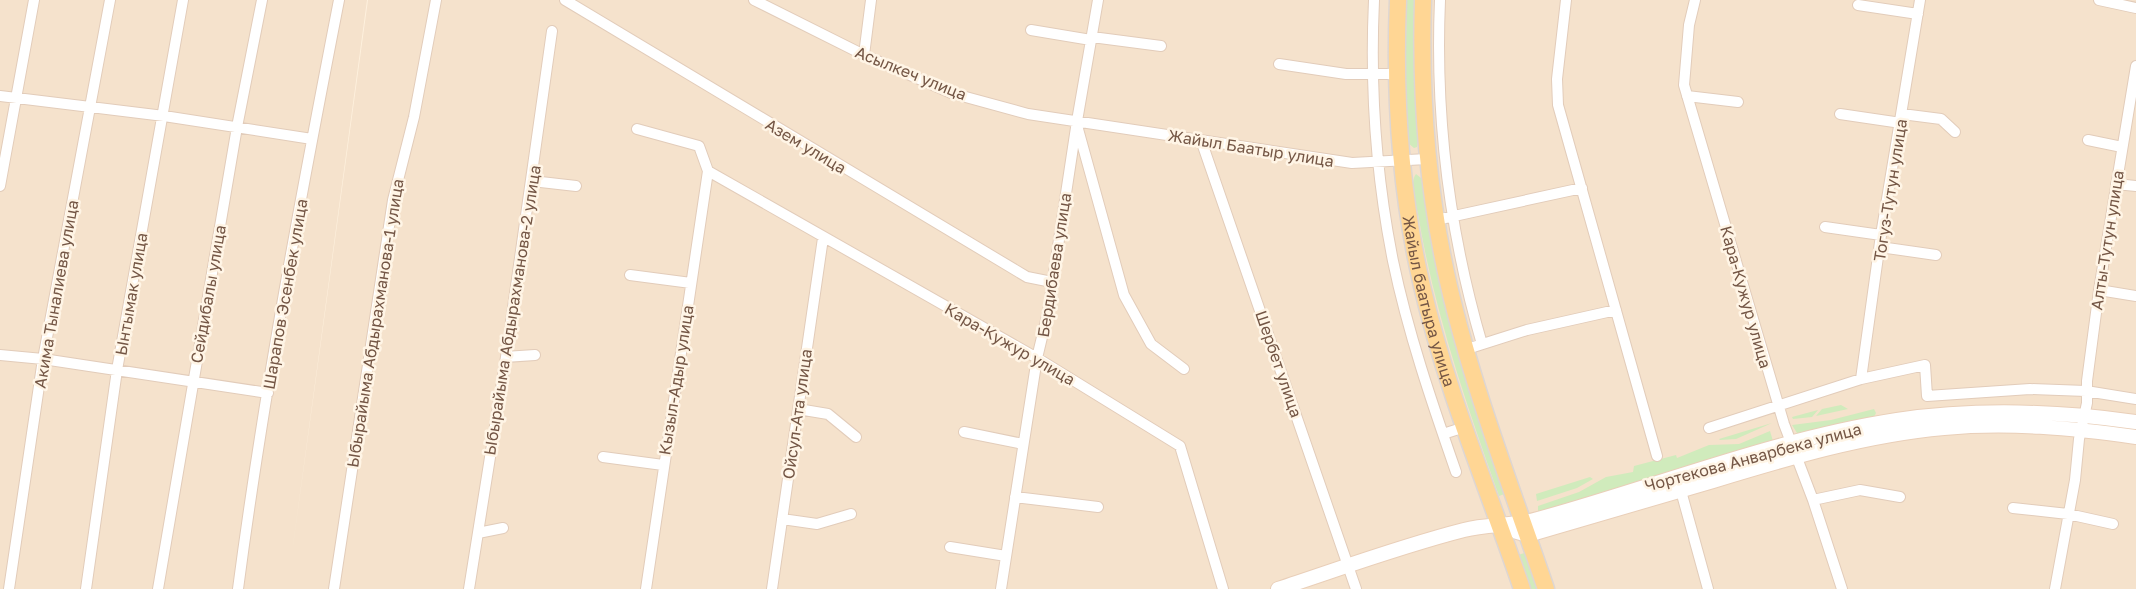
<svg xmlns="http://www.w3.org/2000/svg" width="2136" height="589" viewBox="0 0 2136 589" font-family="'Golos Text',sans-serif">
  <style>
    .residential { fill: #f5e2cc }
    .green { fill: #d0ebbc }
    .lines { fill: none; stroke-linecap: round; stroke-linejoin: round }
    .street-casing { stroke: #e2ccba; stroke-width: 12 }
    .secondary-casing { stroke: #e9cfb9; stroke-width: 16 }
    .primary-casing { stroke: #ded6d2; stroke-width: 19 }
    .street { stroke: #fff; stroke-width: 10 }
    .secondary { stroke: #fff; stroke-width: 14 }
    .primary { stroke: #ffd694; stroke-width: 16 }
    .labels { text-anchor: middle; stroke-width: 5; stroke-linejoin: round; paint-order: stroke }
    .street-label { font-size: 16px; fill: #745645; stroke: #fff5e6 }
  </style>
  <rect width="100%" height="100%" fill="#fef1de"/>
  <path class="residential" d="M0 0H367L291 560 368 0H2136V589H0Z"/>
  <path class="green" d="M1407 0H1416L1414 78 1418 141 1417 147 1414 148 1408 143 1405 79Z
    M1416 174 1421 178 1438 272 1451 325 1507 493 1499 496C1466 403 1434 311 1418 214 1416 204 1409 183 1416 174Z
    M1841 405 1848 409 1816 416 1822 409Z
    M1874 409 1876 413 1874 417 1805 433H1797L1792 425 1831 420Z
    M1818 410 1812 417 1793 419 1792 417Z
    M1772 423 1736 439 1720 440 1719 439Z
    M1770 431 1773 441 1538 513V506L1579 492 1606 477 1633 472 1634 466 1676 455 1677 458 1709 445 1739 444Z
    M1590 477 1593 479 1577 488 1537 501 1536 494Z
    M1528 552 1541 589H1529L1518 555Z"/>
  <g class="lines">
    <defs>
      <path id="street" d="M565 0 1027 277 1052 282
        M754 0 864 55 951 93 1028 114 1352 163 1427 159
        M1374 0C1370 87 1376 176 1393 261 1408 333 1432 403 1456 472
        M1440 0C1435 117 1449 231 1482 344
        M1566 0 1557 79 1558 105 1657 456
        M1695 0 1689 25 1684 85 1784 424 1813 500 1842 589
        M2099 0 2136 8
        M1858 5 1918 14
        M1031 30 1091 40
        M1092 37 1161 46
        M864 55 871 0
        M1279 64 1346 74H1396
        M0 96 164 116 312 139
        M1687 96 1738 102
        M1840 114 1901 123
        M1902 114 1941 119 1955 132
        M637 129 699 146 708 171
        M1078 129 1124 295 1151 344 1184 369
        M1201 140 1356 589
        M2088 140 2122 147
        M708 171 1037 358 1180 446 1223 589
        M532 181 576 186
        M2116 184 2136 186
        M0 186 34 0
        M1436 220 1582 188
        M1825 227 1881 235
        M1880 247 1936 255
        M630 275 691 283
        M2099 290 2136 296
        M1467 349 1527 330 1616 310
        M0 355 43 359 268 393
        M506 357 535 355
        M1861 379 1881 235 1920 0
        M798 409 828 414 856 437
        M1709 428 1861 379 1925 365 1927 396 2030 389 2086 391 2136 399
        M964 432 1023 444
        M1443 434 1465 427
        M603 457 663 465
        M1681 491 1708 589
        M1015 497 1098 507
        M1813 500 1860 490 1900 497
        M2013 508 2068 514 2113 524
        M782 519 817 524 851 514
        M478 533 503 528
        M950 547 1006 556
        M9 589 43 359 110 0
        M86 589 117 370 183 0
        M158 589 237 127 262 0
        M238 589C264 391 301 195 339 0
        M334 589 393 200 414 117 436 0
        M469 589 506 357 552 31
        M646 589 708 171
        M772 589 823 238
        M1001 589 1037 358 1048 312 1077 121 1098 0
        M2055 589 2075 480 2079 439 2087 403V381L2099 290 2136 66"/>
      <path id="secondary" d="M1517 532 1528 535C1590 517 1652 499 1713 481 1789 458 1865 435 1944 428 2009 422 2072 428 2136 437
        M1278 589C1339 569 1401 546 1464 530 1488 524 1514 526 1538 519 1658 486 1774 439 1897 420 1977 408 2057 411 2136 422"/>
      <g id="primary">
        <path id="s1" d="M1398 0C1394 96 1400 192 1422 286 1446 390 1488 489 1522 589"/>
        <path d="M1423 0C1420 97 1427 191 1449 286 1473 389 1512 489 1546 589"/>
      </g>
    </defs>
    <use href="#street" class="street-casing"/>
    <use href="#secondary" class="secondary-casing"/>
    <use href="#primary" class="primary-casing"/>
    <use href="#street" class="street"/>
    <use href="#secondary" class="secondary"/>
    <use href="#primary" class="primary"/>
  </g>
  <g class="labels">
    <g class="street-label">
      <text transform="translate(911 73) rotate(22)" y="6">Асылкеч улица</text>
      <text transform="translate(806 146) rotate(31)" y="6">Азем улица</text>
      <text transform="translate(1251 148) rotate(9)" y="6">Жайыл Баатыр улица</text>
      <text transform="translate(1890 190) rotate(-81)" y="6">Тогуз-Тутун улица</text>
      <text transform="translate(2107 240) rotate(-81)" y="6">Алты-Тутун улица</text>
      <text transform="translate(1054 265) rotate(-81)" y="6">Бердибаева улица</text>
      <text transform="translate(56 294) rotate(-80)" y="6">Акима Тыналиева улица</text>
      <text transform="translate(131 294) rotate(-80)" y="6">Ынтымак улица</text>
      <text transform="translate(208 294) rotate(-80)" y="6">Сейдибалы улица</text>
      <text transform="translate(285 294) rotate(-80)" y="6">Шарапов Эсенбек улица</text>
      <text transform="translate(1746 297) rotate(74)" y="6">Кара-Кужур улица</text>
      <text dy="6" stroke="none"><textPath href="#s1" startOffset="304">Жайыл баатыра улица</textPath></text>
      <text transform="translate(512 310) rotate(-81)" y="6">Ыбырайыма Абдырахманова-2 улица</text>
      <text transform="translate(375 323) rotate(-81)" y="6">Ыбырайыма Абдырахманова-1 улица</text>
      <text transform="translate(1010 344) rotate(30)" y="6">Кара-Кужур улица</text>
      <text transform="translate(1279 364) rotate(71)" y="6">Шербет улица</text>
      <text transform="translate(676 380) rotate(-81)" y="6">Кызыл-Адыр улица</text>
      <text transform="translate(797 414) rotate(-82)" y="6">Ойсул-Ата улица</text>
      <text transform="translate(1753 457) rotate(-15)" y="6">Чортекова Анварбека улица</text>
    </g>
  </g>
</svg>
